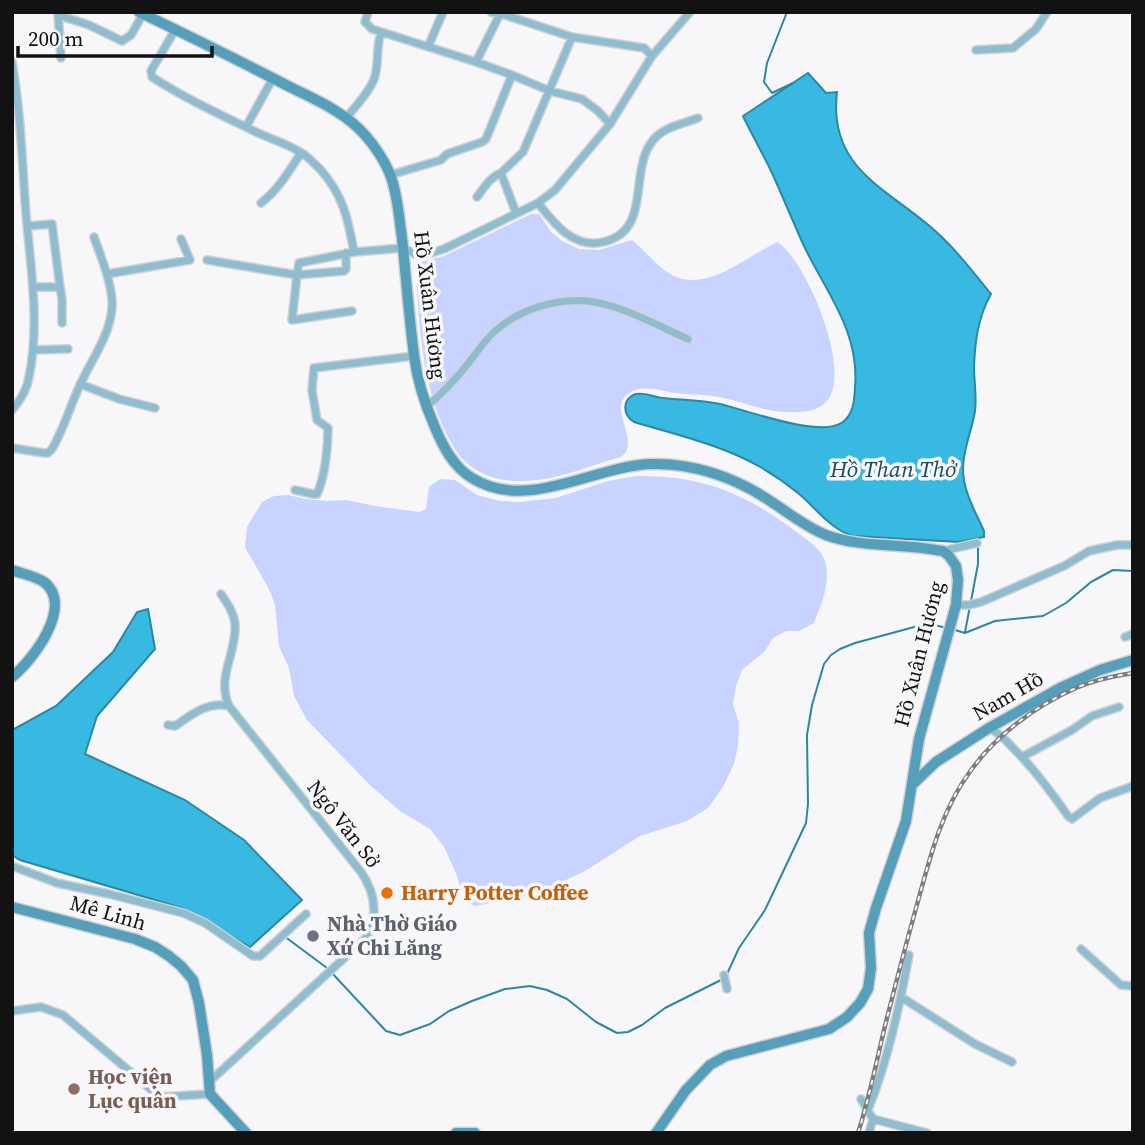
<svg xmlns="http://www.w3.org/2000/svg" width="1145" height="1145" viewBox="0 0 1145 1145" font-family="'Source Serif 4',serif">
  <style>
    .green { fill: #c9d3ff }
    .water { fill: #37b9e1; stroke: #2c87a3; stroke-width: 2 }
    .lines { fill: none; stroke-linecap: round; stroke-linejoin: round }
    .stream { stroke: #2c87a3; stroke-width: 2 }
    .street-casing { stroke: #d2d2d4; stroke-width: 10 }
    .secondary-casing { stroke: #d2d2d4; stroke-width: 13 }
    .street { stroke: #8fbdcf; stroke-width: 7 }
    .secondary { stroke: #569fba; stroke-width: 10 }
    .rail-casing { stroke: #7e7e7f; stroke-width: 4.5 }
    .rail { stroke: #f7f7f9; stroke-width: 2; stroke-dasharray: 5; stroke-linecap: butt }
    .food-dot { fill: #e8710a; stroke: #f7f7f9; stroke-width: 2.5 }
    .worship-dot { fill: #6b7280; stroke: #f7f7f9; stroke-width: 2.5 }
    .education-dot { fill: #8d6e63; stroke: #f7f7f9; stroke-width: 2.5 }
    .labels { text-anchor: middle; stroke-width: 7; stroke-linejoin: round; paint-order: stroke }
    .street-label { font-size: 21px; fill: #121212; stroke: #f7f7f9 }
    .food-label { font-size: 21px; font-weight: bold; fill: #c56008; stroke: #f7f7f9; text-anchor: start }
    .worship-label { font-size: 21px; font-weight: bold; fill: #5b616d; stroke: #f7f7f9; text-anchor: start }
    .education-label { font-size: 21px; font-weight: bold; fill: #785e54; stroke: #f7f7f9; text-anchor: start }
    .water-label { font-size: 23px; font-style: italic; fill: #1a4e5f; stroke: #f7f7f9 }
  </style>
  <rect width="100%" height="100%" fill="#f7f7f9"/>
  <path class="green" d="M531 214H539L551 232 562 241 579 249 599 250 632 240C643 249 653 261 664 270 703 299 743 257 778 242 795 256 807 280 816 300 826 323 846 381 826 402 817 412 798 413 785 412 760 411 737 399 712 396 700 394 687 395 675 393 662 391 646 385 633 391 606 404 633 428 627 449 627 451 623 456 621 457 588 466 556 481 522 481 503 482 481 476 467 463 459 457 453 446 448 437 422 386 419 326 416 269L421 262 444 256Z
    M637 476C701 475 745 493 795 531 806 539 820 547 825 561 831 582 822 603 814 623L799 631H786L773 638 765 651 742 670 736 686 733 704 739 723 738 746 734 764 723 787 708 808 687 821 640 836 585 871 547 889 519 898 474 906 464 898 456 873 444 847 430 829 400 811 371 786 307 720 294 696 289 668 279 646 275 605 269 589 245 547 247 527 262 502 274 496 289 495 305 499 327 501 346 500 375 506 419 512 426 509 429 487 440 479 455 480 477 495 500 501 519 502 556 498 608 481Z"/>
  <path class="water" d="M808 73 826 93 837 92C828 168 885 187 933 229 955 248 973 272 991 294 978 317 975 341 974 367 974 382 977 396 975 411 972 431 963 448 963 469 963 491 975 511 984 531V537L959 542 853 536C830 529 816 508 798 493 787 484 774 475 762 468 723 445 677 435 634 422 623 415 621 399 636 394 644 392 654 397 662 398 681 400 701 400 720 404 747 410 821 439 843 422 854 413 854 401 855 388 860 332 827 294 804 246 793 222 783 197 772 173 763 154 752 135 743 116Z
    M148 609 155 649 97 716 85 754 185 800 244 840 302 900 250 947 182 908 20 860 12 855V730L56 706 113 652 137 612Z"/>
  <g class="lines">
    <path class="stream" d="M787 12 767 63 764 82 772 93 793 83
      M971 601 978 564V544
      M955 630 965 633 995 621 1043 616 1066 603 1091 582 1113 570 1133 571
      M965 632 970 606
      M284 936 327 968
      M331 972 386 1031 400 1035 430 1024 449 1011 472 1001 505 989 530 986 547 990 567 999 596 1022 617 1033 628 1032 642 1025 665 1008 721 980
      M727 974 739 948 765 910 806 823 808 804 807 735 812 705 824 664 831 655 840 649 855 643 918 626 935 625 946 628"/>
    <defs>
      <path id="street" d="M368 12 365 22 372 29 476 62 512 75 550 91 582 99 598 111 610 124
        M491 12 502 14 572 37 644 48 652 56
        M58 13 61 58
        M58 15 89 25 122 41 131 35 143 14
        M175 30 151 71 152 77C184 98 221 115 256 132 270 139 286 143 300 152 308 156 313 163 320 169 343 195 348 218 354 252
        M428 47 443 12
        M976 50 1013 48 1036 29 1047 12
        M12 62C20 108 22 154 25 201 29 258 41 320 29 377 27 390 20 401 12 410
        M476 62 500 14
        M347 117C355 107 372 89 375 76 379 62 376 47 381 32
        M246 127 273 78
        M501 173 516 213
        M390 175 441 160 447 154 482 142 486 139 512 75
        M477 197C484 188 490 177 501 173L523 152 572 37
        M261 203C279 189 289 171 301 153
        M538 203C554 223 573 249 603 242 652 231 629 174 651 143 660 128 682 124 698 118
        M28 226 52 224 60 287H33
        M346 253V269L344 271 297 275 292 320 352 311
        M207 260 297 275 299 263 354 252 403 248 415 254H428L444 249 538 203 555 190 610 124 652 56 690 12
        M107 274 190 260 181 239
        M60 287 62 299V323
        M33 350 68 349
        M80 384 119 399 155 408
        M426 407C443 393 457 378 470 361 478 351 485 340 494 332 518 310 555 298 588 301 622 305 658 326 688 339
        M12 448 44 453H48L52 449C64 429 70 406 80 385 92 358 114 330 112 300 110 278 101 257 94 237
        M295 490 313 494H317C325 477 328 447 328 428L317 420 312 390 314 368 414 356
        M943 551 977 543
        M956 605H969L981 602 1064 566 1089 551 1117 545H1133
        M1125 637 1133 634
        M168 725 175 726C191 715 208 701 229 706
        M989 728C1002 735 1005 740 1015 750 1035 770 1052 793 1068 816L1072 819 1100 798 1133 786
        M1022 757 1072 730 1092 716 1119 707
        M12 866 57 883 109 894 183 913 205 923 253 956H260L306 914
        M1081 949 1121 985 1133 986
        M724 975 727 989
        M901 997 975 1044 1012 1062
        M12 1011 41 1007 63 1015 160 1097 210 1094
        M209 1082 365 939C379 916 376 894 361 872L229 706C216 676 237 654 235 624 234 613 227 603 221 594
        M861 1099 873 1119 869 1133
        M868 1110C888 1060 899 1008 909 955
        M873 1119 927 1133"/>
      <path id="secondary" d="M139 12C189 36 240 61 290 87 316 100 345 112 365 135 375 146 386 163 391 177 398 197 399 218 402 238 406 277 409 316 414 355 417 379 424 402 434 425 442 445 453 467 472 478 528 513 595 465 652 464 691 463 731 476 764 497 784 509 803 526 826 535 861 548 900 543 936 550L943 551 949 556 956 566 958 580 956 605 919 739 906 821 876 908 869 933 871 968 868 989 860 1003 847 1017 829 1029 726 1056 710 1065 686 1090 656 1133
        M12 570C22 574 35 576 44 582 75 606 32 661 12 677
        M913 784 936 762 989 728 1060 688 1100 670 1133 660
        M12 907 135 939 155 947 169 956 181 966 193 980 199 1003 207 1055 210 1094 246 1133
        M456 1133H475"/>
    </defs>
    <use href="#street" class="street-casing"/>
    <use href="#secondary" class="secondary-casing"/>
    <use href="#street" class="street"/>
    <use href="#secondary" class="secondary"/>
    <defs>
      <path id="rail" d="M858 1133C869 1099 876 1064 884 1030 895 986 906 944 918 901 930 857 942 810 969 773 995 736 1035 706 1076 688 1094 680 1114 676 1133 673"/>
    </defs>
    <use href="#rail" class="rail-casing"/>
    <use href="#rail" class="rail"/>
  </g>
  <circle class="food-dot" cx="387" cy="893" r="7"/>
  <circle class="worship-dot" cx="313" cy="936" r="7"/>
  <circle class="education-dot" cx="74" cy="1089" r="7"/>
  <g class="labels">
    <g class="street-label">
      <text transform="translate(430 305) rotate(83)" y="7">Hồ Xuân Hương</text>
      <text transform="translate(919 654) rotate(-76)" y="7">Hồ Xuân Hương</text>
      <text transform="translate(1008 696) rotate(-30)" y="7">Nam Hồ</text>
      <text transform="translate(344 824) rotate(52)" y="7">Ngô Văn Sở</text>
      <text transform="translate(108 913) rotate(16)" y="7">Mê Linh</text>
    </g>
    <g class="food-label">
      <text x="401" y="900">Harry Potter Coffee</text>
    </g>
    <g class="worship-label">
      <text x="327" y="931">Nhà Thờ Giáo<tspan x="327" dy="24">Xứ Chi Lăng</tspan></text>
    </g>
    <g class="education-label">
      <text x="88" y="1084">Học viện<tspan x="88" dy="24">Lục quân</tspan></text>
    </g>
    <g class="water-label">
      <text x="893" y="477">Hồ Than Thở</text>
    </g>
  </g>
  <rect width="1145" height="1145" fill="none" stroke="#121212" stroke-width="28"/>
  <path d="M18 46v10h194v-10" fill="none" stroke="#121212" stroke-width="3.5"/>
  <text x="28" y="46" font-size="21" fill="#121212" stroke="#f7f7f9" stroke-width="5" paint-order="stroke">200 m</text>
</svg>
